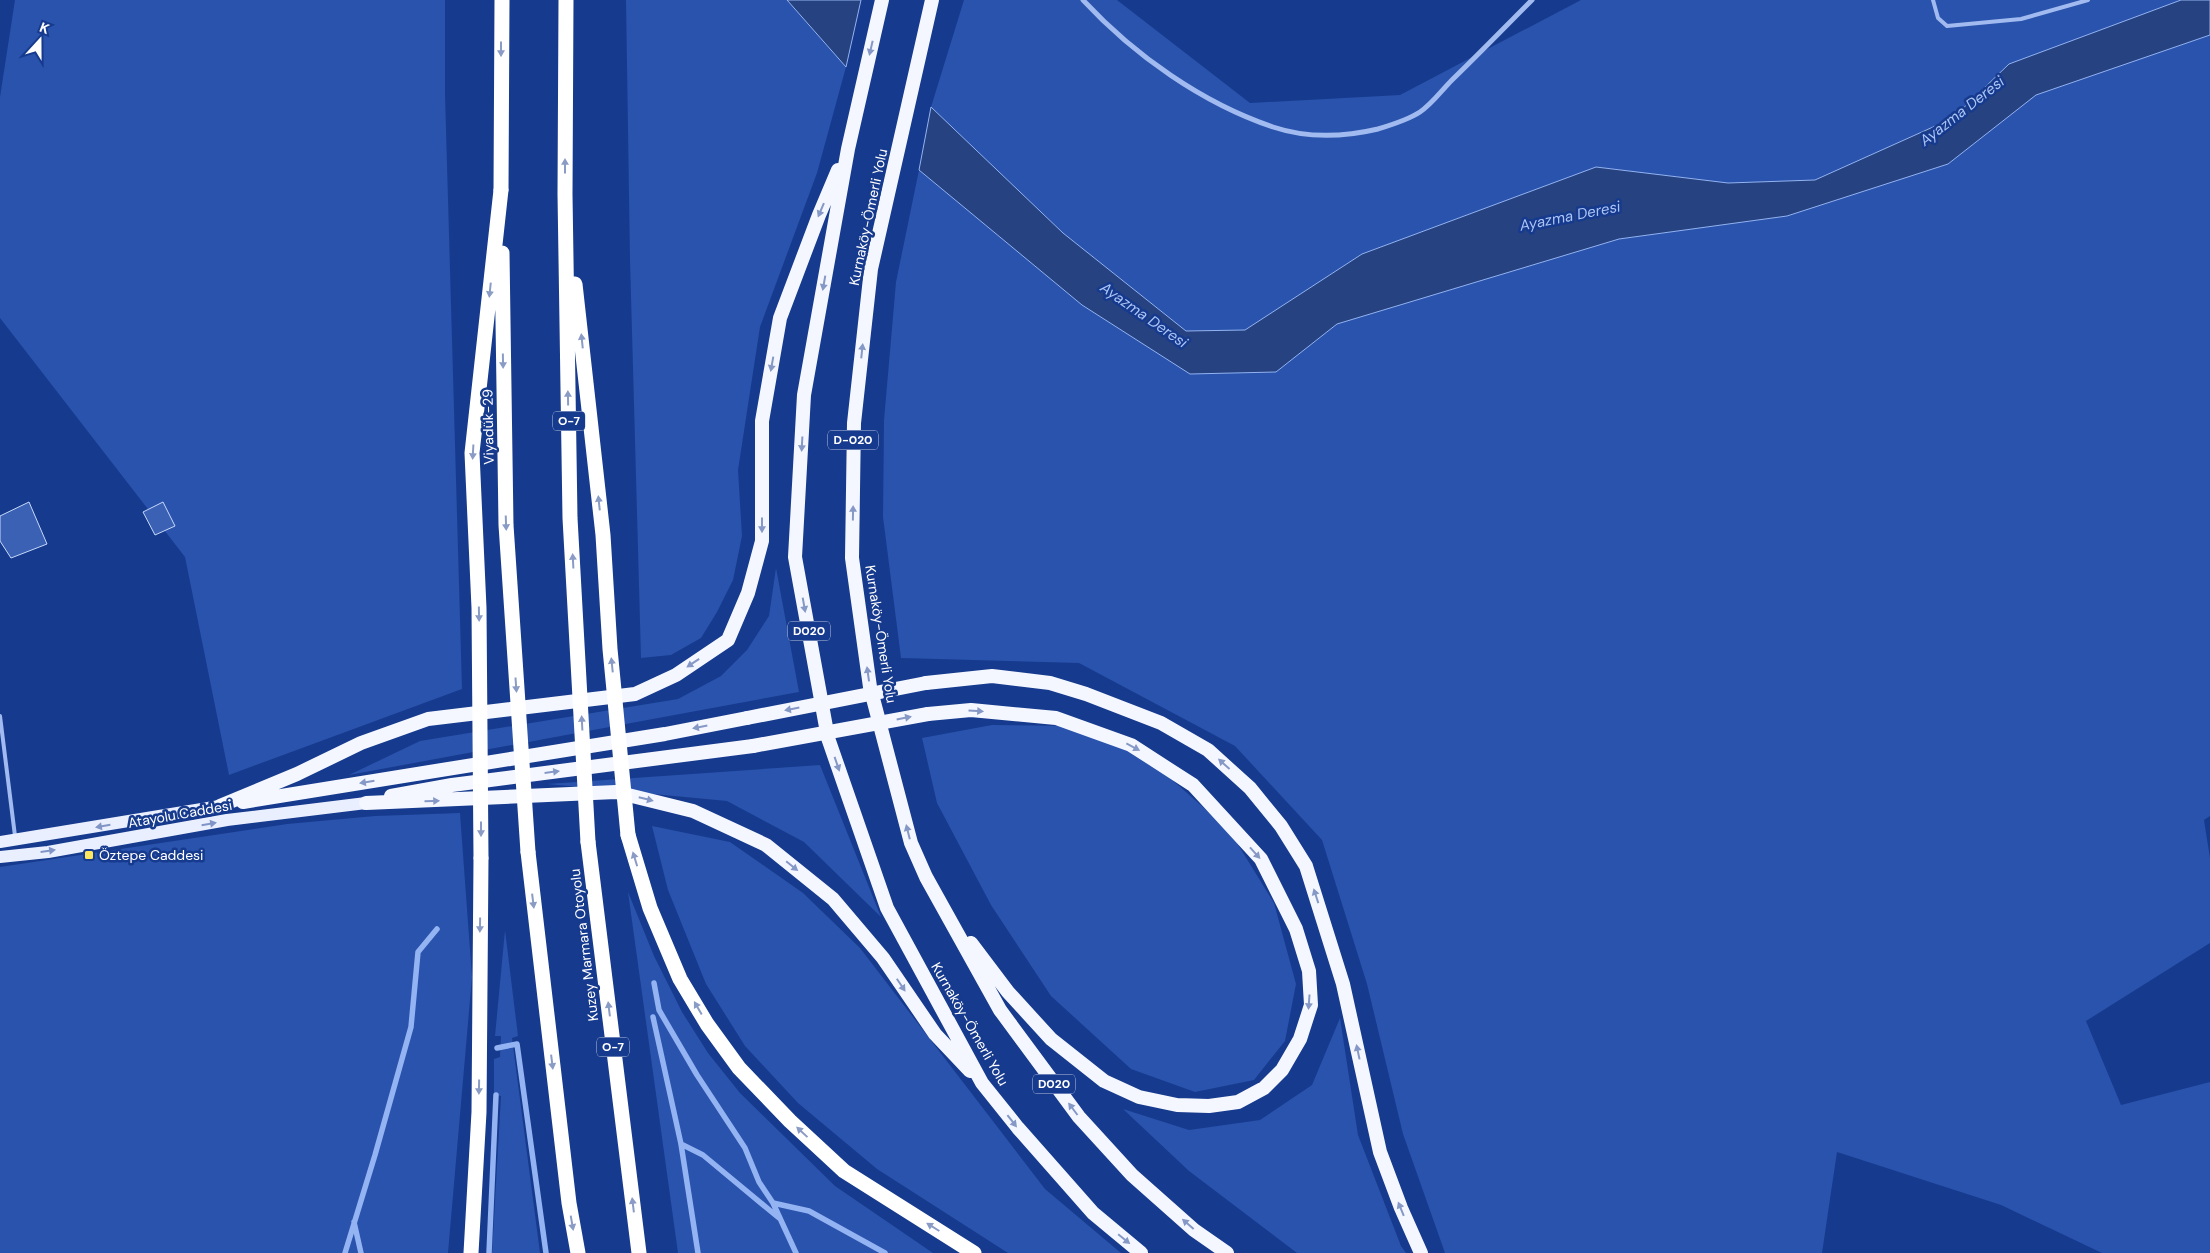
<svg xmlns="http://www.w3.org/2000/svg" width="2210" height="1253" viewBox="0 0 2210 1253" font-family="'DM Sans',sans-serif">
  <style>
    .green { fill: #2953ac }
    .water { fill: #274280; stroke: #93b3f2 }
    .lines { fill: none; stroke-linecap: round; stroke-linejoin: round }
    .stream { stroke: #93b3f2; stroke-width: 5.5 }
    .building { fill: #3b61b4; stroke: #c7d8fb }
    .service { stroke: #a1baef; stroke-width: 4 }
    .minor { stroke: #a1baef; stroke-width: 5 }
    .primary { stroke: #e9efff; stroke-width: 12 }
    .trunk { stroke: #f4f7ff; stroke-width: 14 }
    .motorway { stroke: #fff; stroke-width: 15 }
    .trunk-bridge { stroke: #f4f7ff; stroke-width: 14 }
    .motorway-bridge { stroke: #fff; stroke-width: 15 }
    .oneway { fill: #8598c6 }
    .oneway2 { fill: #8a9cc6 }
    .oneway3 { fill: #8094c6 }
    .poi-dot { fill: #ffe65f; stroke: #163a8d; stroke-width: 2 }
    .labels { text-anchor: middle; stroke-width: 5; stroke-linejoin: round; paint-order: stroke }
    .shield { fill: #163a8d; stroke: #b9c4dd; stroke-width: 1 }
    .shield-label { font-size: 12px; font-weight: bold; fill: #fff }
    .street-label { font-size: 14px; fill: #fff; stroke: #163a8d }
    .poi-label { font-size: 14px; fill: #fff; stroke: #163a8d; text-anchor: start }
    .water-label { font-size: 15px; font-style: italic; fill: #adc5f6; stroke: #163a8d }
  </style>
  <rect width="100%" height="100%" fill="#163a8d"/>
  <path class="green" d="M15 0H445V94L462 689 229 775 185 557 0 318V97Z
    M626 0H787L846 67 817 173 760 327 738 470 742 536 733 580 717 612 701 638 671 655 641 658 630 260Z
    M964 0H1117L1250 103 1400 95 1581 0H2181L2009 64 1953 118 1815 180 1728 183 1596 167 1362 254 1245 330 1186 331 1063 233 931 107Z
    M2210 35V816L2204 820 2210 858V943L2086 1021 2121 1105 2210 1082V1253H2102L2001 1205 1837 1152 1822 1253H1445L1403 1134 1367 984 1322 840 1235 746 1079 663 901 658 883 517 884 420 896 282 919 170 1082 305 1190 374 1276 372 1337 324 1619 239 1787 216 1948 164 2035 95Z
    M776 568 799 692 349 775 420 741 678 699 721 676 747 650 769 616Z
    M992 725 1074 726 1144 755 1229 830 1274 903 1296 984 1285 1041 1254 1080 1195 1092 1131 1069 1051 996 991 905 937 803 922 738Z
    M820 765 881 917 804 842 727 801 547 784Z
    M460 813 472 977 448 1253H0V867L287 824 375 816Z
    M652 826 730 842 803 893 860 948 1045 1189 1121 1253H1008L877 1169 798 1103 745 1046 706 984 668 890Z
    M628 892 654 956 682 1012 708 1053 740 1093 835 1186 933 1253H678Z
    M505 930 518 1036 512 1038 540 1253H492L501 1096 494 1095V1059L500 1057 501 1036H495Z
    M1340 1018 1358 1135 1401 1246 1406 1253H1297L1189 1171 1123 1109 1189 1130 1260 1120 1312 1085Z"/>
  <path class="water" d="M787 0H861L846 67Z
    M2181 0H2210V35L2036 95 1948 164 1787 216 1619 239 1337 324 1276 372 1190 374 1082 305 919 170 931 107 1063 233 1186 331 1245 330 1362 254 1596 167 1728 183 1815 180 1953 118 2009 64Z"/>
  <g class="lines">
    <path class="stream" d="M654 983 659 1010 697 1075 745 1148 759 1182 773 1203 796 1253
      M653 1017 681 1144 698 1253
      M497 1048 517 1044 546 1253
      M681 1144 703 1155 779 1218
      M773 1203 809 1211 885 1253
      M354 1222 361 1253
      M345 1253 375 1155 411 1027 418 952 437 929
      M489 1253 496 1095"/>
  </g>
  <path class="building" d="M29 502 47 544 11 558 0 541V516Z
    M163 502 175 526 155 535 143 512Z"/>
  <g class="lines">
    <path class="service" d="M1933 0 1938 18 1947 26 2021 19 2088 0
      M0 716 15 836"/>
    <path class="minor" d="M1083 0C1134 55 1202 103 1273 127 1306 138 1344 137 1378 129 1391 125 1408 120 1420 112 1432 104 1442 90 1452 80 1479 54 1505 27 1532 0"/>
    <path class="primary" d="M0 842 220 806
      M0 857 48 852 227 820 366 803"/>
    <path class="trunk" d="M882 0 848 149 804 395 795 557 828 738 887 908 982 1083 1018 1128 1093 1213 1141 1253
      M932 0 871 269 854 423 852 558 870 687 911 843 926 877 1000 1010 1079 1117 1132 1175 1194 1230 1227 1253
      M926 683 992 676 1050 683 1086 694 1161 723 1208 750 1250 788 1281 826 1306 866 1343 984 1380 1152 1401 1208 1421 1253
      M928 714 971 710 1056 718 1131 745 1193 785 1261 859 1296 929 1309 971 1311 1005 1300 1039 1282 1070 1264 1088 1238 1102 1209 1106 1177 1105 1139 1097 1104 1081 1051 1039 1008 992 971 943
      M391 796 452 785 753 746
      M243 802 665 734 747 718
      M366 803 616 792 693 811 766 845 833 899 883 958 935 1034 970 1071
      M220 806 297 774 361 743 428 719 635 694 676 675 728 640 748 593 762 541V421L780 318 819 215 838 170"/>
    <path class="motorway" d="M501 190 502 0
      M628 835 650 908 680 979 707 1024 739 1068 790 1121 844 1171 974 1253
      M588 842 639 1253
      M528 852 569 1203 578 1253
      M471 1253 479 1112 481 858"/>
    <path class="trunk-bridge" d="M747 718 926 683
      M753 746 928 714"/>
    <path class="motorway-bridge" d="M566 0 565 194 570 518 588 842
      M502 253 506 525 528 852
      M575 284 603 535 610 649 628 835
      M481 858 479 608 472 453 501 190"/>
  </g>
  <defs><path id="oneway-solid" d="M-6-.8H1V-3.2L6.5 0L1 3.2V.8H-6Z" transform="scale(1.25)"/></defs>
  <g class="oneway">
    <use href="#oneway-solid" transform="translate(871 48) rotate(103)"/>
    <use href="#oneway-solid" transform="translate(821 210) rotate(113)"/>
    <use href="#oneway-solid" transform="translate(824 283) rotate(100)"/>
    <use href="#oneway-solid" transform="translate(862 351) rotate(-84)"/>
    <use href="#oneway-solid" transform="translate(772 364) rotate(100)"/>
    <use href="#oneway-solid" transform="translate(802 444) rotate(93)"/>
    <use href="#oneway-solid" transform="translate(853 513) rotate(-89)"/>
    <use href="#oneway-solid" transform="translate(762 525) rotate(90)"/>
    <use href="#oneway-solid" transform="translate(804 605) rotate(80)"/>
    <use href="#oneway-solid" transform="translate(693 663) rotate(146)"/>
    <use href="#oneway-solid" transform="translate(868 674) rotate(-98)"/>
    <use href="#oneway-solid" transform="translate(792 709) rotate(169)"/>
    <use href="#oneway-solid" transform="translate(976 711) rotate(4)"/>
    <use href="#oneway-solid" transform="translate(904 718) rotate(-11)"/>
    <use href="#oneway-solid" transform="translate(700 727) rotate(169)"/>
    <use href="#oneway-solid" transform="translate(1133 747) rotate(28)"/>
    <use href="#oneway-solid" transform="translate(837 764) rotate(71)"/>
    <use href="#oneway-solid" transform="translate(1224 764) rotate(-138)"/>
    <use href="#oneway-solid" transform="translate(552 772) rotate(-7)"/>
    <use href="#oneway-solid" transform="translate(367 782) rotate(171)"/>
    <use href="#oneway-solid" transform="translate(646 799) rotate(14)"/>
    <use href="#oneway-solid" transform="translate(432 801) rotate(-2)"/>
    <use href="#oneway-solid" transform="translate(908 832) rotate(-104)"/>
    <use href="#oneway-solid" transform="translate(1255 853) rotate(48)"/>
    <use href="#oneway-solid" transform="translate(792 866) rotate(39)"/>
    <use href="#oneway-solid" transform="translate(1316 896) rotate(-108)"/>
    <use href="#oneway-solid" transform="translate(901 985) rotate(56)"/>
    <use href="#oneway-solid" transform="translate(1309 1002) rotate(94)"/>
    <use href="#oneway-solid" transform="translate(1358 1052) rotate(-102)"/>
    <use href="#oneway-solid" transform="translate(1073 1109) rotate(-127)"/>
    <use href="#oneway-solid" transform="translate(1012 1121) rotate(52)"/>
    <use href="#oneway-solid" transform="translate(1401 1209) rotate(-112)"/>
    <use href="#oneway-solid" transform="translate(1188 1224) rotate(-139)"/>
    <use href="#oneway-solid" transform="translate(1124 1239) rotate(39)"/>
  </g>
  <g class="oneway2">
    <use href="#oneway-solid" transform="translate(501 49) rotate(90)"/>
    <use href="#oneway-solid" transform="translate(565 166) rotate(-90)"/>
    <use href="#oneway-solid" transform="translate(490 290) rotate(96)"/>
    <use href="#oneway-solid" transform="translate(582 341) rotate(-96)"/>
    <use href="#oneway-solid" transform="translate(503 361) rotate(89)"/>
    <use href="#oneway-solid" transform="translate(568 398) rotate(-91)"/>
    <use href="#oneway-solid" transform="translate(473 452) rotate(93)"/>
    <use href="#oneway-solid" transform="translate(599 503) rotate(-96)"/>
    <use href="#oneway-solid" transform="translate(506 523) rotate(88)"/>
    <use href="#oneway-solid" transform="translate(573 561) rotate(-93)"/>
    <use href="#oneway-solid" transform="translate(479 614) rotate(89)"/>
    <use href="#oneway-solid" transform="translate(612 665) rotate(-96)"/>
    <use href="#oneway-solid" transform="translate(516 685) rotate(86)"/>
    <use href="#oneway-solid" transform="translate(582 723) rotate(-93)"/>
    <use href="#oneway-solid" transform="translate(481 829) rotate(90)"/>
    <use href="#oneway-solid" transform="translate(635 859) rotate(-107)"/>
    <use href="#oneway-solid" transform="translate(533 901) rotate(83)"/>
    <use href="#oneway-solid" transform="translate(480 925) rotate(91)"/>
    <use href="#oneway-solid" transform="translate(698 1008) rotate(-120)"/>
    <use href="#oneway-solid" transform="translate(609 1009) rotate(-97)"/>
    <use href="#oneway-solid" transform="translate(552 1062) rotate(83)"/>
    <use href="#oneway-solid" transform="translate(479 1087) rotate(91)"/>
    <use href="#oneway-solid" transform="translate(802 1132) rotate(-137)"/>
    <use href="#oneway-solid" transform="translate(633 1205) rotate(-97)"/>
    <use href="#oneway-solid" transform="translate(572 1223) rotate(80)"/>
    <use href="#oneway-solid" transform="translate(933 1227) rotate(-148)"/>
  </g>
  <g class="oneway3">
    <use href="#oneway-solid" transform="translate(209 824) rotate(-10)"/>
    <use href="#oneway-solid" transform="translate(103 826) rotate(170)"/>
    <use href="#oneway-solid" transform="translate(48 851) rotate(-8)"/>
  </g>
  <rect class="poi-dot" x="84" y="850" width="10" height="10" rx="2.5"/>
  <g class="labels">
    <g class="shield">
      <rect x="553" y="411.5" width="32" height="19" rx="4"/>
      <rect x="828" y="430.5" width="50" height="19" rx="4"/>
      <rect x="788" y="621.5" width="42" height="19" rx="4"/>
      <rect x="597" y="1037.5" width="32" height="19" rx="4"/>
      <rect x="1033" y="1074.5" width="42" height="19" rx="4"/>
    </g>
    <g class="shield-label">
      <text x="569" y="425">O-7</text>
      <text x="853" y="444">D-020</text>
      <text x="809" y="635">D020</text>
      <text x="613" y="1051">O-7</text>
      <text x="1054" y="1088">D020</text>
    </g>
    <g class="street-label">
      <text transform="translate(868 217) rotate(-78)" y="5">Kurnaköy-Ömerli Yolu</text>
      <text transform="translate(488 427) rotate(-91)" y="5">Viyadük-29</text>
      <text transform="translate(881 634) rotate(81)" y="5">Kurnaköy-Ömerli Yolu</text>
      <text transform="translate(180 814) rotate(-10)" y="5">Atayolu Caddesi</text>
      <text transform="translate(584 945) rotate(-97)" y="5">Kuzey Marmara Otoyolu</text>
      <text transform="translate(970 1024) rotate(60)" y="5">Kurnaköy-Ömerli Yolu</text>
    </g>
    <g class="poi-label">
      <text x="99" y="860">Öztepe Caddesi</text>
    </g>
    <g class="water-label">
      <text transform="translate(1962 111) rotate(-38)" y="5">Ayazma Deresi</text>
      <text transform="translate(1570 216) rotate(-11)" y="5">Ayazma Deresi</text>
      <text transform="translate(1144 315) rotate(35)" y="5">Ayazma Deresi</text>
    </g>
  </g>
  <g transform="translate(40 40) rotate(21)" stroke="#163a8d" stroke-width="4" paint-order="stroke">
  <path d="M0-4L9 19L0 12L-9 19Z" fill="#ffffff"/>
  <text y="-8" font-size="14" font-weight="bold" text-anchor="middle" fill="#ffffff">K</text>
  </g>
</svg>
